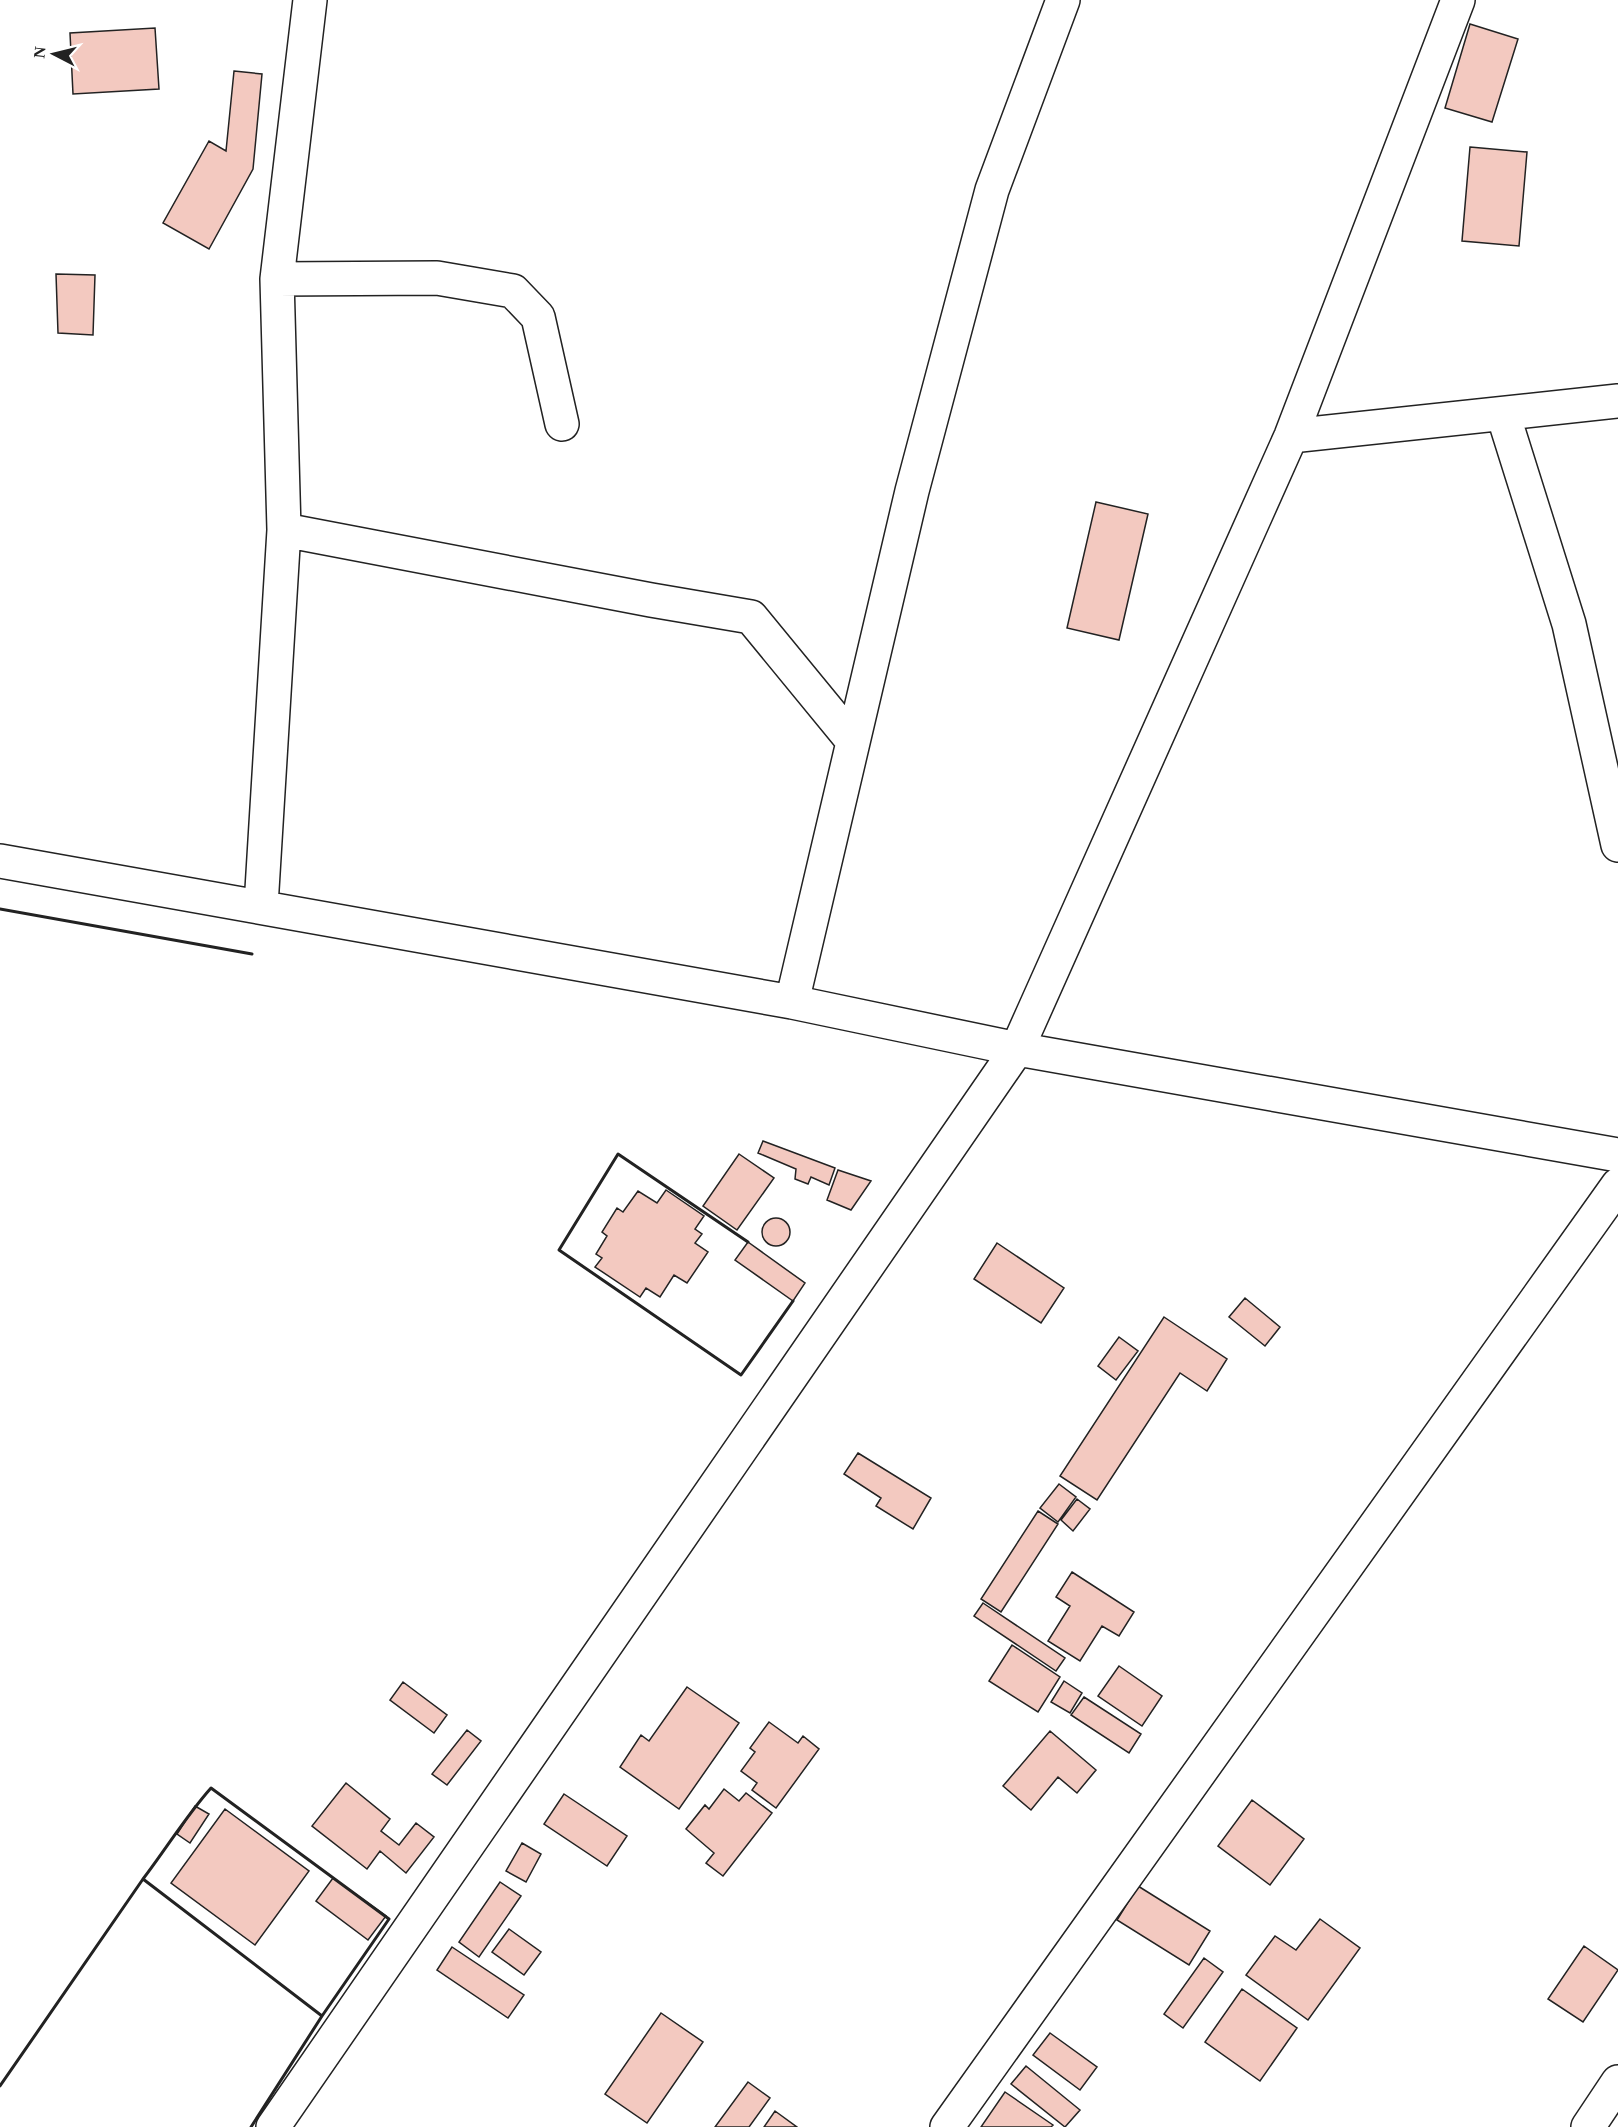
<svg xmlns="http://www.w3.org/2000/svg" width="1618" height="2127" viewBox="0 0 1618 2127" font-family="'Times New Roman',serif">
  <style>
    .building { fill: #f3c9c0; stroke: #222; stroke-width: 1.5 }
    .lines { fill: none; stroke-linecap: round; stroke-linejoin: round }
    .street-casing { stroke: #222; stroke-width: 36 }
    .street { stroke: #fff; stroke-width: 33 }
    .wall { stroke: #222; stroke-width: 3 }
  </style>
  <rect width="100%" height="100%" fill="#fff"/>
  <path class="building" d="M1470 24 1518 39 1492 122 1445 108Z
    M155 28 159 89 73 94 70 33Z
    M234 71 262 74 253 169 209 249 163 223 209 141 226 151Z
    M1470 147 1527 152 1519 246 1462 241Z
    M56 274 95 275 93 335 58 333Z
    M1096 502 1148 514 1119 640 1067 628Z
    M763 1141 835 1168 829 1185 811 1177 808 1184 795 1179 796 1169 758 1153Z
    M739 1154 774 1178 737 1230 703 1206Z
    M838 1170 871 1181 851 1210 827 1200Z
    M666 1190 704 1216 695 1229 702 1234 695 1243 708 1252 687 1283 674 1275 660 1297 646 1288 640 1297 595 1267 602 1258 596 1254 607 1236 602 1232 617 1208 623 1212 638 1191 657 1203Z
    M762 1232a14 14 0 1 1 28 0a14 14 0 1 1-28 0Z
    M748 1242 805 1283 793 1301 735 1260Z
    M997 1243 1064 1288 1041 1323 974 1279Z
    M1245 1298 1280 1327 1265 1346 1229 1317Z
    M1164 1317 1227 1359 1207 1391 1180 1373 1097 1500 1060 1476Z
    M1119 1337 1138 1351 1116 1380 1098 1366Z
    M858 1453 931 1498 913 1529 876 1506 881 1498 844 1474Z
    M1059 1484 1076 1497 1058 1522 1040 1508Z
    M1077 1499 1090 1509 1073 1531 1061 1520Z
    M1038 1511 1058 1524 1001 1612 981 1599Z
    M1072 1572 1134 1612 1119 1636 1102 1626 1080 1661 1048 1641 1070 1606 1056 1597Z
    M983 1603 1065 1658 1056 1671 974 1616Z
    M1012 1645 1060 1677 1038 1712 989 1681Z
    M1119 1666 1162 1696 1142 1726 1098 1696Z
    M1064 1681 1082 1693 1070 1713 1051 1702Z
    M403 1682 447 1715 434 1733 390 1700Z
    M687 1687 739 1723 679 1809 620 1767 641 1735 649 1741Z
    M1084 1697 1141 1734 1129 1753 1071 1715Z
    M769 1722 798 1743 803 1736 819 1749 776 1808 752 1790 757 1783 741 1771 755 1752 750 1748Z
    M467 1730 481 1741 447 1785 432 1774Z
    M1050 1731 1096 1770 1077 1793 1058 1777 1031 1810 1003 1786Z
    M346 1783 390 1819 381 1831 399 1845 416 1823 434 1837 406 1873 380 1851 367 1869 312 1826Z
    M724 1789 739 1801 746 1793 772 1813 723 1876 706 1863 714 1853 686 1829 705 1805 709 1809Z
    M564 1794 627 1836 607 1866 544 1824Z
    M1252 1800 1304 1839 1270 1885 1218 1846Z
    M195 1806 209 1814 190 1843 177 1834Z
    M225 1809 309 1871 255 1945 171 1883Z
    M522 1843 541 1854 526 1882 506 1871Z
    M333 1878 386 1916 368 1940 316 1901Z
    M500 1882 521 1896 479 1957 459 1942Z
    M1138 1886 1210 1931 1189 1965 1117 1920Z
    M1320 1919 1360 1948 1308 2020 1246 1975 1275 1936 1296 1950Z
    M509 1929 541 1952 524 1975 492 1952Z
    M1584 1946 1618 1970 1583 2022 1548 1999Z
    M452 1947 524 1995 508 2018 437 1970Z
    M1204 1958 1223 1972 1183 2028 1164 2014Z
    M1242 1989 1297 2028 1260 2081 1205 2042Z
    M661 2013 703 2042 647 2123 605 2094Z
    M1050 2033 1097 2067 1080 2090 1033 2055Z
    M1026 2066 1080 2110 1065 2127 1011 2084Z
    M748 2082 770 2098 749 2127H715Z
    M1005 2092 1053 2125 1051 2127H981Z
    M775 2111 797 2127H764Z"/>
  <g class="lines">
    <defs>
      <path id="street" d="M277 279 437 278 513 291 538 317 562 424
        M1503 414 1569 624 1618 845
        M1291 436 1618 401
        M284 530 651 600 751 617 852 740
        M0 861 792 1002 1017 1049 1618 1155
        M261 906 284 530 277 279 310 0
        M792 1002 912 491 992 190 1063 0
        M273 2127 1017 1049 1291 436 1458 0
        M947 2127 1618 1185
        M1588 2127 1618 2082"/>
    </defs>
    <use href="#street" class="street-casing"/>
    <use href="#street" class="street"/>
    <path class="wall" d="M0 909 252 954
      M748 1242 618 1154 559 1250 741 1375 793 1301
      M211 1788 389 1919 322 2016 143 1879C166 1849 186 1816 211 1788Z
      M0 2086 143 1879
      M251 2127 322 2016"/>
  </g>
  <g transform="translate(54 54) rotate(277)" stroke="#ffffff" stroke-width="4.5" paint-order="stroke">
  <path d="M0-4.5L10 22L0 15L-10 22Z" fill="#222222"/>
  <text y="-9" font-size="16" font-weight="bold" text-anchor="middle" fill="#222222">N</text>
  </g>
</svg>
